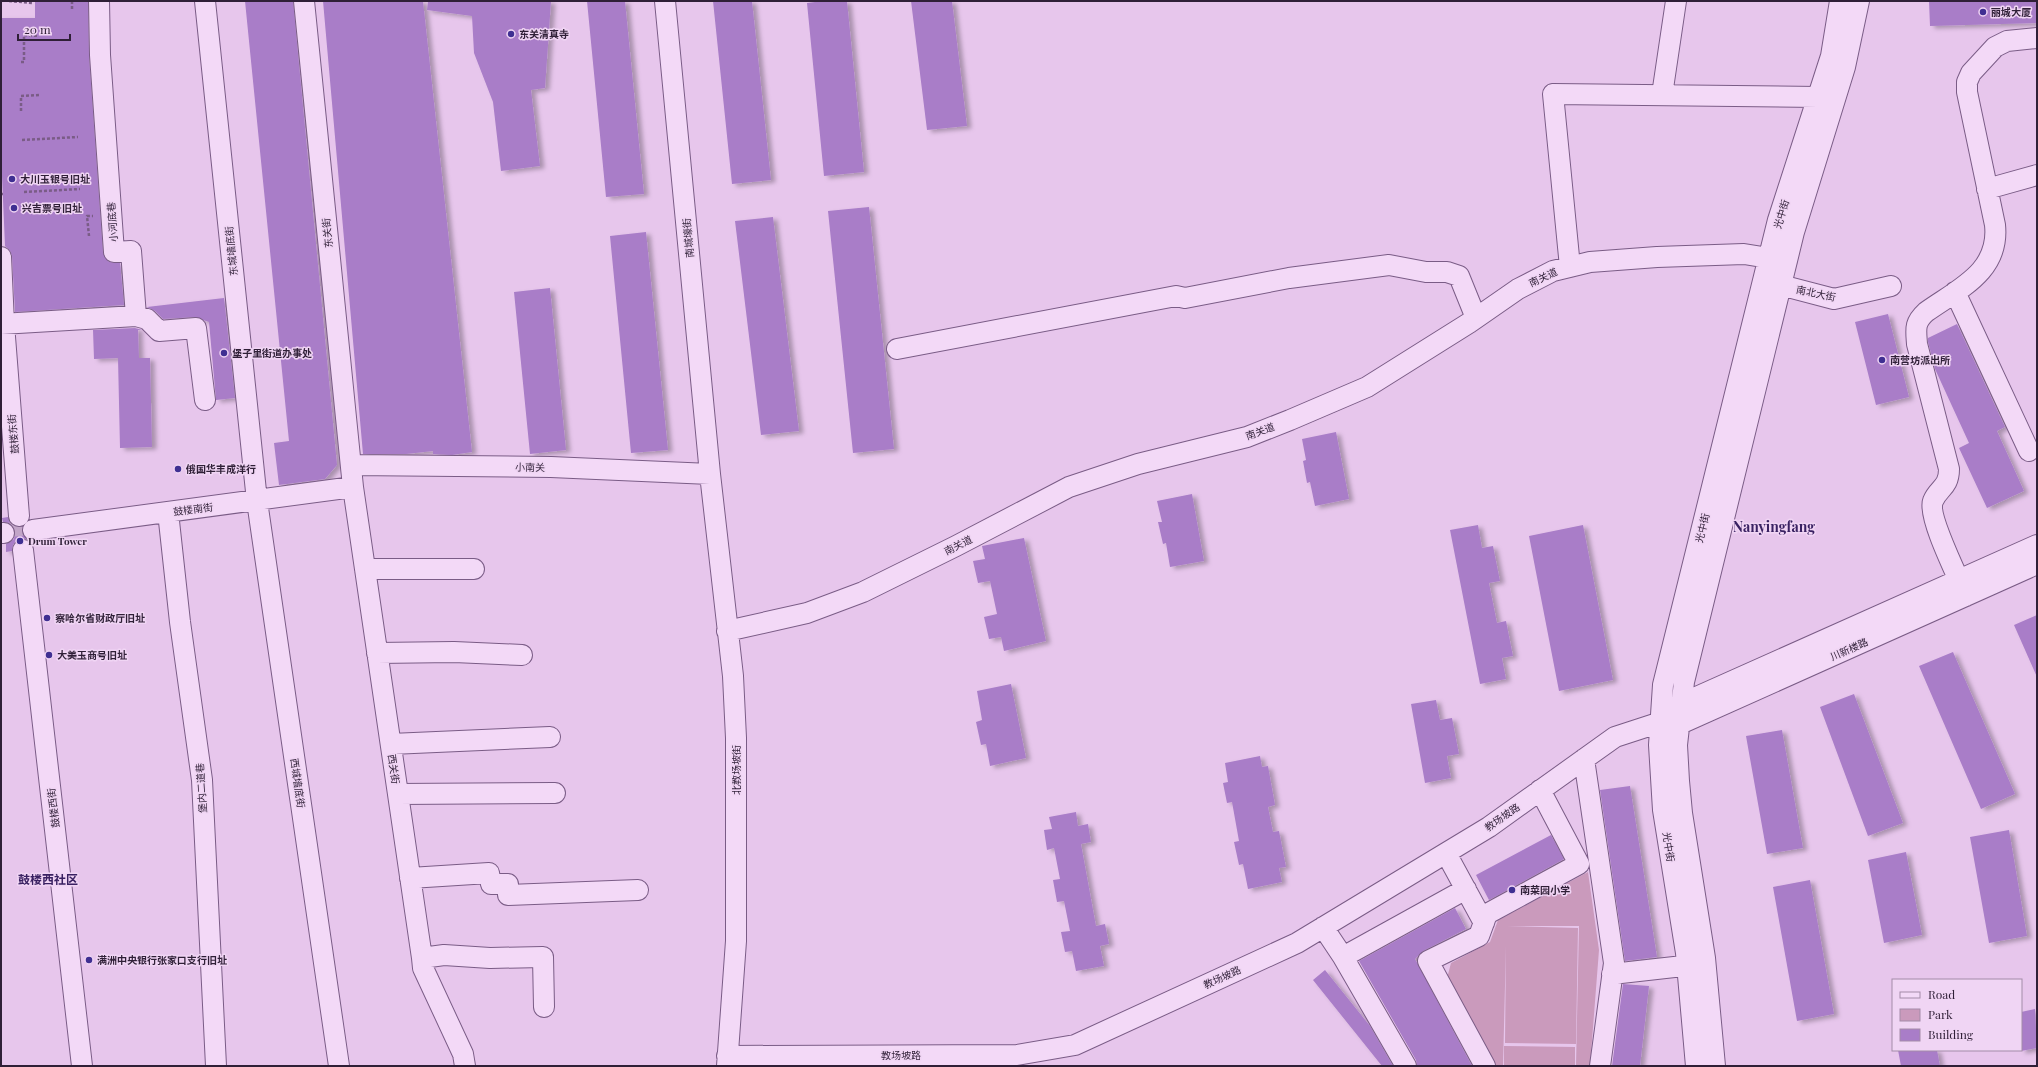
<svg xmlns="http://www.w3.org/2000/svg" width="2038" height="1067" viewBox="0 0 2038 1067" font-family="'Playfair Display','Noto Sans SC',serif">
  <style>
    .green { fill: #ca9abc }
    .building { fill: #a97dc8; filter: url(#shadow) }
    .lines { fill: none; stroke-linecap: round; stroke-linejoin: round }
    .minor-tunnel { stroke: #c2a5c8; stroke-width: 20; stroke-dasharray: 20 10; stroke-linecap: butt }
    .minor-casing { stroke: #7a5c86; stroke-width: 22 }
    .path { stroke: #7a5c86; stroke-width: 2.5; stroke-dasharray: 3 2; stroke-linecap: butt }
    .minor { stroke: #f3d9f7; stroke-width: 20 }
    .poi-dot { fill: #3f2f92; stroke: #f0d5f4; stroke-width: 1.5 }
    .labels { text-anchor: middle; stroke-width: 3; stroke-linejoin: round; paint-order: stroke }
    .poi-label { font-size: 10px; font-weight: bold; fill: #2f1f37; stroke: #f0d5f4; text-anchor: start }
    .street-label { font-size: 10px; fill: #2f1f37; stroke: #f0d5f4 }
    .quarter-label { font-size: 12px; font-weight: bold; fill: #392162; stroke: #f0d5f4 }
    .district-label { font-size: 14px; font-weight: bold; fill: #392162; stroke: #f0d5f4 }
  </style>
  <defs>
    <filter id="shadow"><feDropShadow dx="4.5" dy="2.5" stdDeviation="2" flood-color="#0004"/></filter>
  </defs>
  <rect width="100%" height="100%" fill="#e7c6ec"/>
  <path class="green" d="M1588 872 1599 950 1590 1066H1576L1579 926H1507L1578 928 1576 1044 1505 1043 1506 946 1503 1066H1491L1446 982 1451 963 1490 942 1498 920Z
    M1504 1046 1575 1047V1066H1504Z"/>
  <path class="building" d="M35 1H88L89 56 103 253 109 262 120 263 124 305 15 312 12 256 10 251 5 246 1 153V18H35Z
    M245 1H293L337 465 325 479 279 485 274 443 289 441Z
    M323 1H423L472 452 452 455 433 454V451L406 454H363Z
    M428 1H551L545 88 531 90 540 166 501 171 493 102 474 53 472 16 427 10Z
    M587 1H625L644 194 606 197Z
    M713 1H752L771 180 732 184Z
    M823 1H847L864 172 824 176 807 3Z
    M911 1H952L967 126 927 130Z
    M1929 1H2037V23L1930 26Z
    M869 207 894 449 853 453 828 211Z
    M773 217 799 431 761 435 735 221Z
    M646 232 668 450 631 453 610 236Z
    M550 288 566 450 530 454 514 292Z
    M224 298 235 398 216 400 209 322 195 317 163 319 155 311 147 307Z
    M1888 314 1909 397 1876 405 1855 322Z
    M1957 324 2005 427 1997 431 2024 491 1987 508 1959 448 1969 443 1935 369 1928 342V338Z
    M135 328 142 330H138L139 358H150L152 447 120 448 118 358 94 359 93 330Z
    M1336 432 1349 499 1315 506 1310 482 1307 483 1303 461 1306 460 1302 439Z
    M1192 494 1204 561 1170 567 1166 543 1163 544 1158 522H1162L1157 501Z
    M8 517 14 526 22 527V532L27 539 16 541 13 545 12 551 6 552V544L14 539 15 533 14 528 10 523 3 522 2 518Z
    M1478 525 1482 548 1493 546 1500 581 1489 583 1497 623 1506 621 1513 656 1502 658 1506 679 1480 684 1450 530Z
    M1583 525 1613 680 1559 691 1529 536Z
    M1024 538 1046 641 1004 651 1001 637 989 639 984 617 997 614 990 581 978 583 973 561 985 559 982 546Z
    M2037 615V677L2014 625Z
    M1953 652 2015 794 1981 809 1919 666Z
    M1011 684 1026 758 990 766 986 744 981 745 976 722 982 720 977 691Z
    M1854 694 1903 823 1868 836 1820 707Z
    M1436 700 1440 720 1452 718 1459 754 1447 756 1451 778 1425 783 1411 704Z
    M1782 730 1803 848 1767 854 1746 736Z
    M1260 756 1262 767 1268 766 1275 805 1268 807 1273 832 1279 831 1286 867 1279 868 1282 882 1248 889 1243 864 1239 865 1234 842 1239 841 1232 802 1227 803 1223 783 1228 782 1225 763Z
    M1630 786 1657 957 1625 961 1600 790Z
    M1076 812 1078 826 1088 824 1091 842 1081 844 1096 926 1105 924 1109 944 1100 946 1104 966 1076 971 1072 951 1065 952 1061 932 1070 931 1064 901 1057 902 1053 880 1060 879 1054 848 1047 850 1044 830 1052 829 1049 817Z
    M2009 830 2027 936 1989 943 1970 837Z
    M1551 835 1564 859 1489 900 1476 875Z
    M1906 852 1922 935 1884 943 1868 860Z
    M1810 880 1834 1014 1797 1021 1773 887Z
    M1455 908 1466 929 1423 951 1415 959 1472 1066H1417L1416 1060 1359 961Z
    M1325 970 1370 1026 1393 1066H1382L1313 980Z
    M1623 984 1649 986 1640 1066H1612Z
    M2035 1009 2037 1048 2021 1051V1012Z
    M1898 1050H1937L1940 1066H1901Z"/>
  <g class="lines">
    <path class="minor-tunnel" d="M19 516 23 550"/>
    <defs>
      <path id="minor" d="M205 1 257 501 339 1066
        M304 1 353 487 422 958 423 968 463 1054 465 1066
        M665 1 710 474 733 676 736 738V941L727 1066
        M1662 95 1676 1
        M1987 189 2037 175
        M1 257 4 324 19 516
        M1570 267 1553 94 1818 97 1831 101
        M1769 282 1834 299 1891 286
        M1955 292 2029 451
        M136 316 147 319 159 331 196 328 205 400
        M1 324 136 316 131 251 114 252 100 55 99 1
        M897 349 1176 296 1185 298 1289 278 1389 265 1426 272H1447L1459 276 1476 318
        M351 465 551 467 710 474
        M168 512 180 622 202 780 216 1066
        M33 530 353 487
        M1 533H4
        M23 550 82 1066
        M365 569H474
        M1966 596C1959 579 1927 516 1933 501 1938 488 1949 488 1949 469L1917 344C1916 329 1914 323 1926 312 1958 289 2000 272 1995 225L1967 92V82L1971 73 1995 47 2007 41 2037 38
        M727 631 807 613 863 592 956 546 1069 487 1138 464 1247 437 1290 420 1367 387 1469 323 1518 289 1553 271 1590 262 1657 257 1744 254 1787 261
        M377 653 454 652 522 655
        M1672 708 2037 545
        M1669 729 2037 564
        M391 744 550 737
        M1584 759 1614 963 1600 1066
        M398 794 555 793
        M1446 853 1484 923
        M410 878 489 873 491 884H508V895L638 890
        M1323 927 1343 957 1406 1066
        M1343 957 1466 889
        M422 958 444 955 490 958 543 957 544 1007
        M1612 974 1701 964
        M727 1056 1017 1055 1075 1045 1297 943 1489 827 1615 737 1661 722
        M1485 1066 1428 961 1479 936 1487 914 1579 864 1540 790
        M1696 1066 1686 953 1663 810 1659 745 1663 685 1778 220 1831 56 1840 1
        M1715 1066 1705 958 1682 813 1679 781 1677 745 1684 682 1794 232 1845 67 1859 1"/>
    </defs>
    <use href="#minor" class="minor-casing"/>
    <path class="path" d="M9 1 33 3
      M72 9V1
      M21 62H24V35L39 36
      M21 111V96L40 95
      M22 140 78 137
      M24 192 80 189
      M1 194H3
      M89 236 87 216H93"/>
    <use href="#minor" class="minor"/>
  </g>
  <g class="poi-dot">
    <circle cx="1983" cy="12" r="4"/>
    <circle cx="511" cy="34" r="4"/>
    <circle cx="12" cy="179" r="4"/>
    <circle cx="14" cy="208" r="4"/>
    <circle cx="224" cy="353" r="4"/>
    <circle cx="1882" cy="360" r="4"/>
    <circle cx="178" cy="469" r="4"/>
    <circle cx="20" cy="541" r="4"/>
    <circle cx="47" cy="618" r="4"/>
    <circle cx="49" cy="655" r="4"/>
    <circle cx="1512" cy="890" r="4"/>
    <circle cx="89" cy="960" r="4"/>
  </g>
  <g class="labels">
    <g class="poi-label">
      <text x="1991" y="16">丽城大厦</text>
      <text x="519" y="38">东关清真寺</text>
      <text x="20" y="183">大川玉银号旧址</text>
      <text x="22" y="212">兴吉票号旧址</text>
      <text x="232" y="357">堡子里街道办事处</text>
      <text x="1890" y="364">南营坊派出所</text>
      <text x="186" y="473">俄国华丰成洋行</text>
      <text x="28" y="545">Drum Tower</text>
      <text x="55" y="622">察哈尔省财政厅旧址</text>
      <text x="57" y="659">大美玉商号旧址</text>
      <text x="1520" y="894">南菜园小学</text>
      <text x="97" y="964">满洲中央银行张家口支行旧址</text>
    </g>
    <g class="street-label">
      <text transform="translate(1781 214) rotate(-73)" y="4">光中街</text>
      <text transform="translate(112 222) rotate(-94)" y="4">小河底巷</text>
      <text transform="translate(327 233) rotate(-96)" y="4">东关街</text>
      <text transform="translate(688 238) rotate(-95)" y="4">南城壕街</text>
      <text transform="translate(231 251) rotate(-96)" y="4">东城墙底街</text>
      <text transform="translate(1543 277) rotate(-25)" y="4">南关道</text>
      <text transform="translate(1816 293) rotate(12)" y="4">南北大街</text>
      <text transform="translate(1260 431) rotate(-20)" y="4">南关道</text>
      <text transform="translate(13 434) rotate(-95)" y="4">鼓楼东街</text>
      <text transform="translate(530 467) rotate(1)" y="4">小南关</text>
      <text transform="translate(193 509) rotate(-7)" y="4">鼓楼南街</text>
      <text transform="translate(1702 528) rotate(-76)" y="4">光中街</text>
      <text transform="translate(958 545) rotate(-27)" y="4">南关道</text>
      <text transform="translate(1849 649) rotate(-24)" y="4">川新楼路</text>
      <text transform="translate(394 769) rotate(82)" y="4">西关街</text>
      <text transform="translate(736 770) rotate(-90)" y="4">北教场坡街</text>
      <text transform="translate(298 783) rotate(82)" y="4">西城墙底街</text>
      <text transform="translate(201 788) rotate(-94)" y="4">堡内二道巷</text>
      <text transform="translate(53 808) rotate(-97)" y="4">鼓楼西街</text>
      <text transform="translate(1502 817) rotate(-35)" y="4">教场坡路</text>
      <text transform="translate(1669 847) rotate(81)" y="4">光中街</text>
      <text transform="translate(1222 977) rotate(-25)" y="4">教场坡路</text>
      <text x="901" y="1059">教场坡路</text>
    </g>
    <g class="quarter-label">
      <text x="48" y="884">鼓楼西社区</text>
    </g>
    <g class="district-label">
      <text x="1774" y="532">Nanyingfang</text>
    </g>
  </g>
  <rect width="2038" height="1067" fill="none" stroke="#2f1f37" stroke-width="4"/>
  <rect x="1892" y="979" width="130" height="72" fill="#f0d5f4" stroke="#a38ca8"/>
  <rect x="1900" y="992" width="20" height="6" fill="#f3d9f7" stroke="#a38ca8"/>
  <text x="1928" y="999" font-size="12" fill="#2f1f37">Road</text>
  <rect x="1900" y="1009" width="20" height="12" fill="#ca9abc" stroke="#a38ca8"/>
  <text x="1928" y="1019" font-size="12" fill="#2f1f37">Park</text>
  <rect x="1900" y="1029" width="20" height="12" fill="#a97dc8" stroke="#a38ca8"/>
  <text x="1928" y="1039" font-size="12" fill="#2f1f37">Building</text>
  <path d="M18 34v6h52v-6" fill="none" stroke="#2f1f37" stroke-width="2"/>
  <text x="24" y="34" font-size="12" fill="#2f1f37" stroke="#f0d5f4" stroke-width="3" paint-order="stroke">20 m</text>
</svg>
